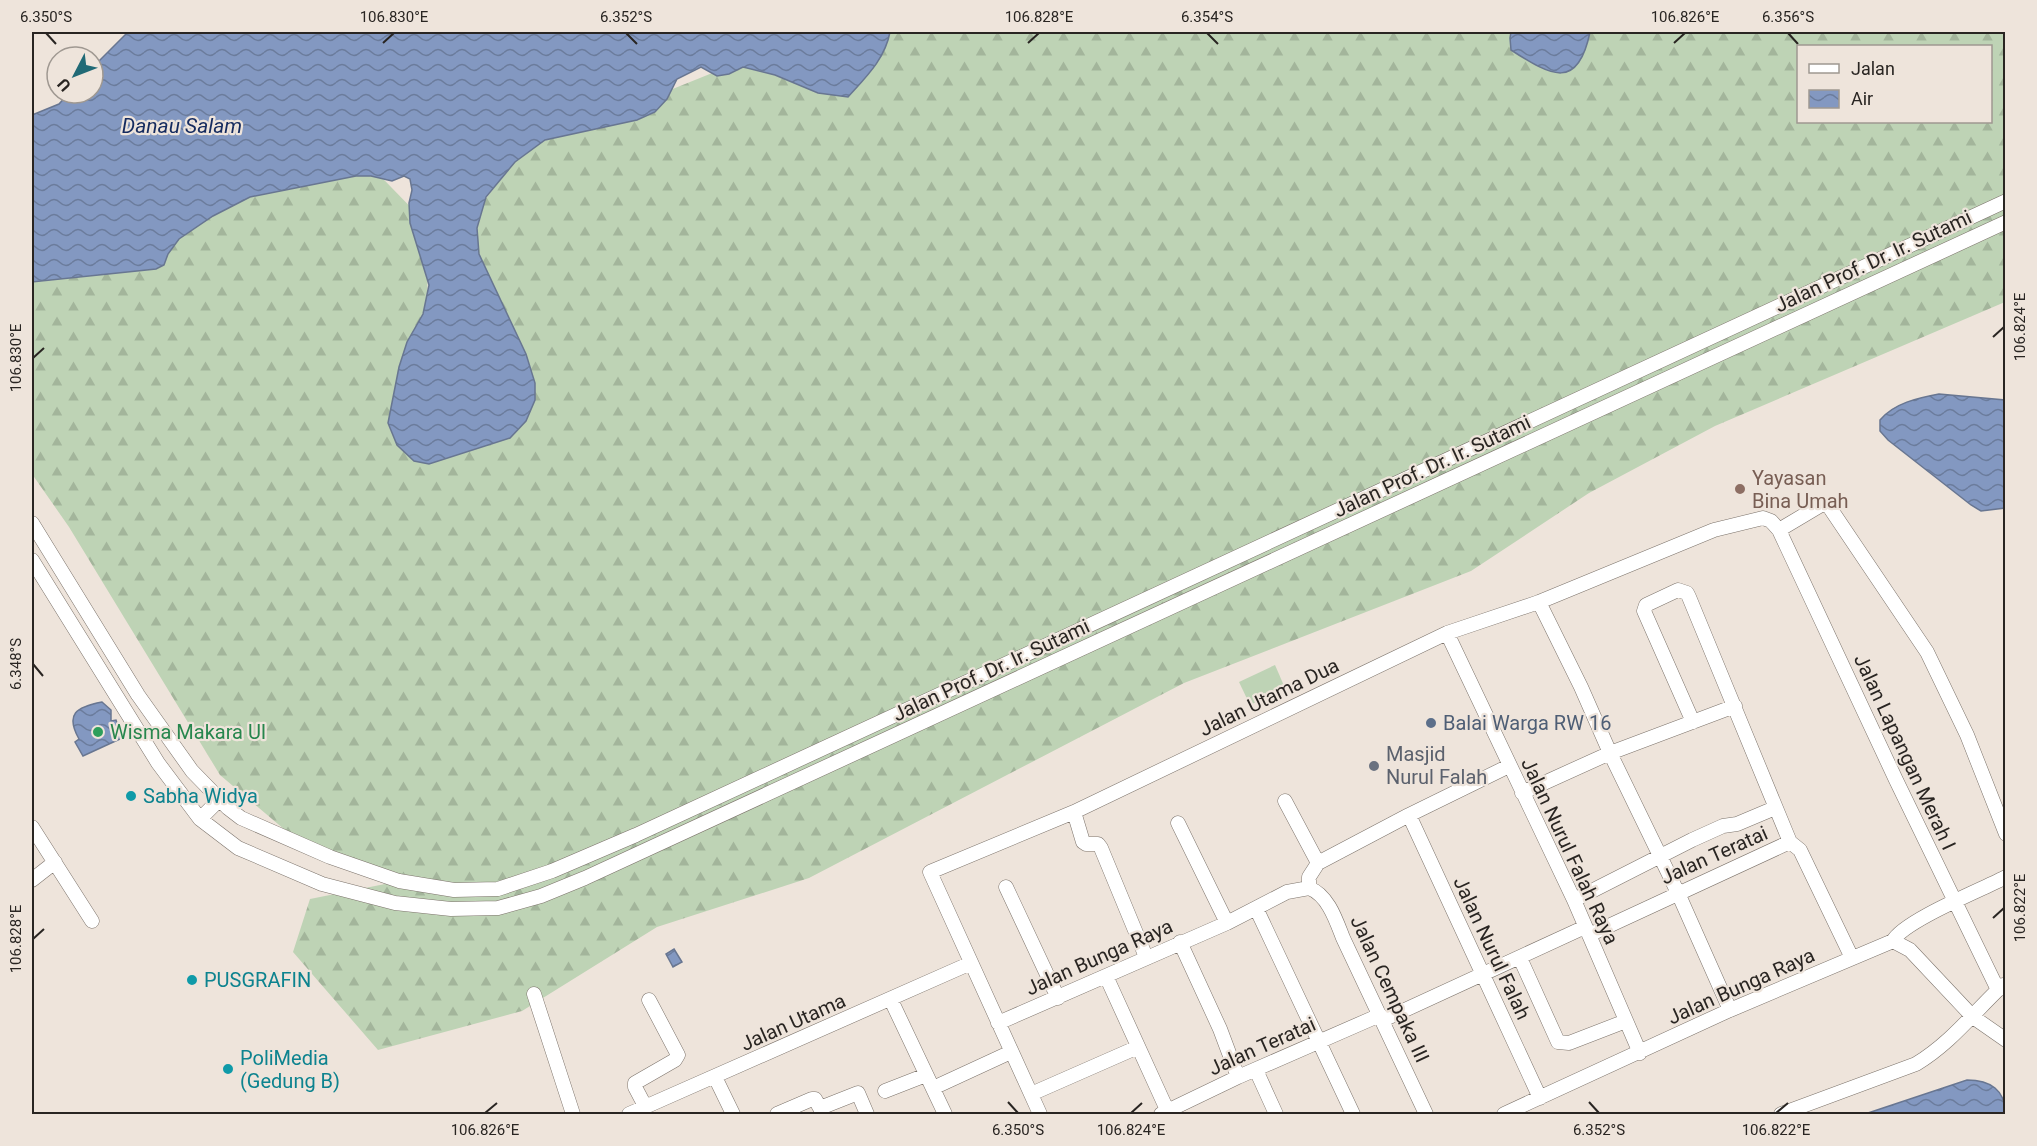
<svg xmlns="http://www.w3.org/2000/svg" width="2037" height="1146" viewBox="0 0 2037 1146" font-family="Roboto,sans-serif">
  <style>
    .forest { fill: url(#forest-firs); fill-rule: evenodd }
    .pitch { fill: #bed3b5 }
    .water { fill: url(#water-waves); stroke: #687691; stroke-width: 1.5 }
    .lines { fill: none; stroke-linecap: round; stroke-linejoin: round }
    .minor-casing { stroke: #7c736b; stroke-width: 15 }
    .minor { stroke: #fff; stroke-width: 14 }
    .ticks { fill: none; stroke: #292522; stroke-width: 2 }
    .education-dot { fill: #8d6e63; stroke: #eee4db; stroke-width: 2 }
    .service-dot { fill: #5c6f8a; stroke: #eee4db; stroke-width: 2 }
    .leisure-dot { fill: #2e9e5b; stroke: #eee4db; stroke-width: 2 }
    .worship-dot { fill: #6b7280; stroke: #eee4db; stroke-width: 2 }
    .culture-dot { fill: #0f9aa8; stroke: #eee4db; stroke-width: 2 }
    .labels { text-anchor: middle; stroke-width: 4.5; stroke-linejoin: round; paint-order: stroke }
    .street-label { font-size: 20px; fill: #292522; stroke: #eee4db }
    .education-label { font-size: 20px; fill: #785e54; stroke: #eee4db; text-anchor: start }
    .service-label { font-size: 20px; fill: #4e5e75; stroke: #eee4db; text-anchor: start }
    .leisure-label { font-size: 20px; fill: #27864d; stroke: #eee4db; text-anchor: start }
    .worship-label { font-size: 20px; fill: #5b616d; stroke: #eee4db; text-anchor: start }
    .culture-label { font-size: 20px; fill: #0d838f; stroke: #eee4db; text-anchor: start }
    .water-label { font-size: 21px; font-style: italic; fill: #152b5f; stroke: #eee4db }
    .neatline { fill: none; stroke: #292522; stroke-width: 2 }
    .ticks-label { font-size: 15px; text-anchor: middle; fill: #292522 }
  </style>
  <defs>
    <pattern id="forest-firs" width="22" height="20" patternUnits="userSpaceOnUse" patternTransform="scale(1.5)"><rect width="22" height="20" fill="#bed3b5"/><path d="M5 1l3.5 6h-7zM16 11l3.5 6h-7z" fill="#a3b59b"/></pattern>
    <pattern id="water-waves" width="16" height="10" patternUnits="userSpaceOnUse" patternTransform="scale(1.5)"><rect width="16" height="10" fill="#8398c1"/><path d="M0 5q4-4 8 0t8 0" fill="none" stroke="#6b7c9c"/></pattern>
  </defs>
  <rect width="100%" height="100%" fill="#eee4db"/>
  <path class="forest" d="M868 32H2005V302L1715 426 1589 493 1471 571 1184 683 809 878 657 927 522 1011 378 1050 293 952 310 899 390 883 311 852 220 775 69 527 32 474V267L354 149 428 225 426 442 477 210 524 149 742 61ZM1798 46H1990V122H1798Z"/>
  <path class="pitch" d="M1275 665 1285 688 1250 705 1239 682Z"/>
  <path class="water" d="M128 32H890C885 59 866 77 848 97L818 93 775 75 743 67 729 74 717 76 701 67 677 79 667 99 655 112 637 120 545 140 515 162 486 197 477 228 479 254 526 354 535 383V400L526 421 510 438 429 464 414 461 397 445 388 423 399 367 407 342 423 314 429 285 410 223 409 203 412 190 410 179 404 176 392 181 371 176H356L250 197 213 216 179 239 168 254 164 265 156 269 32 282V115L59 104 69 93H93V67Z
    M1511 32H1590C1578 91 1551 76 1511 50L1510 38Z
    M1939 394 2005 400V508L1981 511 1971 505 1888 440 1880 431V420C1894 403 1918 398 1939 394Z
    M102 702 111 710V721L116 720 122 738 83 756 75 742 79 739C65 714 76 707 102 702Z
    M674 949 682 962 673 967 666 954Z
    M1967 1080C1990 1080 2006 1090 2005 1114H1865Z"/>
  <g class="lines">
    <defs>
      <path id="minor" d="M32 523 138 695 192 771 228 808 241 818 330 857 399 881 454 890 498 889 552 871 636 835 2006 201
        M1779 530 1821 505H1826L1830 508 1927 652 1967 735 2006 834
        M32 560 158 763 200 819 238 848 322 884 395 903 451 909 498 908 541 896 585 878 2006 222
        M1539 602 1581 687 1610 753 1678 893 1730 1010
        M1447 633 1574 900 1640 1053
        M1693 722 1644 611 1646 605 1678 590 1687 593 1689 597 1790 842
        M1522 793 1610 753 1735 706
        M1285 801 1318 863
        M1074 812 1083 842 1086 844H1098L1101 848 1146 957
        M1409 815 1540 1098
        M200 819 220 799
        M1178 823 1227 923
        M32 827 92 921
        M1790 842 1800 850 1852 958
        M32 880 55 862
        M1006 887 1058 998
        M1309 888C1328 895 1336 920 1343 938L1426 1114
        M1309 888V877L1318 863 1409 815 1509 766
        M1574 900 1692 840 1723 826 1737 824 1775 808
        M1256 908 1353 1114
        M1589 935 1790 842
        M1893 941C1903 921 1983 889 2006 877
        M1180 942 1220 1029 1238 1077
        M1520 958 1558 1042 1569 1043 1626 1021
        M1106 976 1168 1112
        M534 994 573 1114
        M891 1000 945 1114
        M1383 1020 1585 927
        M998 1023 1227 923 1287 892 1309 888
        M1256 1070 1276 1114
        M715 1077 733 1114
        M933 1088 1011 1052
        M885 1091 926 1075
        M1031 1094 1138 1047
        M645 1106 635 1087V1083L675 1060 678 1055 649 1000
        M629 1114 971 963
        M777 1114 812 1099H815L820 1108
        M823 1114 820 1108 858 1093 867 1114
        M1040 1114 930 872 1074 812 1447 633 1539 602 1714 530 1763 518 1771 521 1779 530 1896 780 1998 990
        M1161 1114 1238 1077 1380 1015
        M1504 1114 1730 1010 1893 941 1910 950 1973 1017 2006 1040
        M1781 1114 1916 1064C1951 1043 1974 1012 2003 985"/>
    </defs>
    <use href="#minor" class="minor-casing"/>
    <use href="#minor" class="minor"/>
  </g>
  <path class="ticks" d="M46 33 56 44M626 33 637 44M1207 33 1218 44M1788 33 1798 44M383 43 394 33M1028 43 1039 33M1674 43 1685 33M1993 337 2004 327M33 358 44 348M33 664 43 676M1993 918 2004 908M33 939 44 929M1008 1102 1018 1113M1589 1102 1599 1113M485 1113 497 1103M1131 1113 1142 1103M1776 1113 1788 1103"/>
  <circle class="education-dot" cx="1740" cy="489" r="6"/>
  <circle class="service-dot" cx="1431" cy="723" r="6"/>
  <circle class="leisure-dot" cx="98" cy="732" r="6"/>
  <circle class="worship-dot" cx="1374" cy="766" r="6"/>
  <g class="culture-dot">
    <circle cx="131" cy="796" r="6"/>
    <circle cx="192" cy="980" r="6"/>
    <circle cx="228" cy="1069" r="6"/>
  </g>
  <g class="labels">
    <g class="street-label">
      <text transform="translate(1873 261) rotate(-25)" y="7">Jalan Prof. Dr. Ir. Sutami</text>
      <text transform="translate(1432 466) rotate(-25)" y="7">Jalan Prof. Dr. Ir. Sutami</text>
      <text transform="translate(991 670) rotate(-25)" y="7">Jalan Prof. Dr. Ir. Sutami</text>
      <text transform="translate(1269 697) rotate(-26)" y="7">Jalan Utama Dua</text>
      <text transform="translate(1905 752) rotate(65)" y="7">Jalan Lapangan Merah I</text>
      <text transform="translate(1570 851) rotate(65)" y="7">Jalan Nurul Falah Raya</text>
      <text transform="translate(1714 855) rotate(-24)" y="7">Jalan Teratai</text>
      <text transform="translate(1492 948) rotate(65)" y="7">Jalan Nurul Falah</text>
      <text transform="translate(1099 957) rotate(-24)" y="7">Jalan Bunga Raya</text>
      <text transform="translate(1741 986) rotate(-24)" y="7">Jalan Bunga Raya</text>
      <text transform="translate(1390 989) rotate(65)" y="7">Jalan Cempaka III</text>
      <text transform="translate(793 1022) rotate(-24)" y="7">Jalan Utama</text>
      <text transform="translate(1262 1046) rotate(-24)" y="7">Jalan Teratai</text>
    </g>
    <g class="education-label">
      <text x="1752" y="485">Yayasan<tspan x="1752" dy="23">Bina Umah</tspan></text>
    </g>
    <g class="service-label">
      <text x="1443" y="730">Balai Warga RW 16</text>
    </g>
    <g class="leisure-label">
      <text x="110" y="739">Wisma Makara UI</text>
    </g>
    <g class="worship-label">
      <text x="1386" y="761">Masjid<tspan x="1386" dy="23">Nurul Falah</tspan></text>
    </g>
    <g class="culture-label">
      <text x="143" y="803">Sabha Widya</text>
      <text x="204" y="987">PUSGRAFIN</text>
      <text x="240" y="1065">PoliMedia<tspan x="240" dy="23">(Gedung B)</tspan></text>
    </g>
    <g class="water-label">
      <text x="182" y="133">Danau Salam</text>
    </g>
  </g>
  <rect width="2037" height="1146" fill="none" stroke="#eee4db" stroke-width="66"/>
  <rect x="1797" y="45" width="195" height="78" fill="#eee4db" stroke="#9f9891" stroke-width="1.5"/>
  <rect x="1809" y="64" width="30" height="9" fill="#ffffff" stroke="#9f9891" stroke-width="1.5"/>
  <text x="1851" y="75" font-size="18" fill="#292522">Jalan</text>
  <rect x="1809" y="90" width="30" height="18" fill="url(#water-waves)" stroke="#9f9891" stroke-width="1.5"/>
  <text x="1851" y="105" font-size="18" fill="#292522">Air</text>
  <g transform="translate(75 75) rotate(228)"><circle r="28" fill="#eee4db" stroke="#9f9891" stroke-width="1.5"/>
  <path d="M0-4.5L10 22L0 15L-10 22Z" fill="#216a76"/>
  <text y="-9" font-size="16" font-weight="bold" text-anchor="middle" fill="#292522">U</text>
  </g>
  <rect x="33" y="33" width="1971" height="1080" class="neatline"/>
  <g class="ticks-label">
    <text x="46" y="22">6.350°S</text>
    <text x="394" y="22">106.830°E</text>
    <text x="626" y="22">6.352°S</text>
    <text x="1039" y="22">106.828°E</text>
    <text x="1207" y="22">6.354°S</text>
    <text x="1685" y="22">106.826°E</text>
    <text x="1788" y="22">6.356°S</text>
    <text transform="translate(2020 327) rotate(-90)" y="5">106.824°E</text>
    <text transform="translate(16 358) rotate(-90)" y="5">106.830°E</text>
    <text transform="translate(16 664) rotate(-90)" y="5">6.348°S</text>
    <text transform="translate(2020 908) rotate(-90)" y="5">106.822°E</text>
    <text transform="translate(16 939) rotate(-90)" y="5">106.828°E</text>
    <text x="485" y="1135">106.826°E</text>
    <text x="1018" y="1135">6.350°S</text>
    <text x="1131" y="1135">106.824°E</text>
    <text x="1599" y="1135">6.352°S</text>
    <text x="1776" y="1135">106.822°E</text>
  </g>
</svg>
